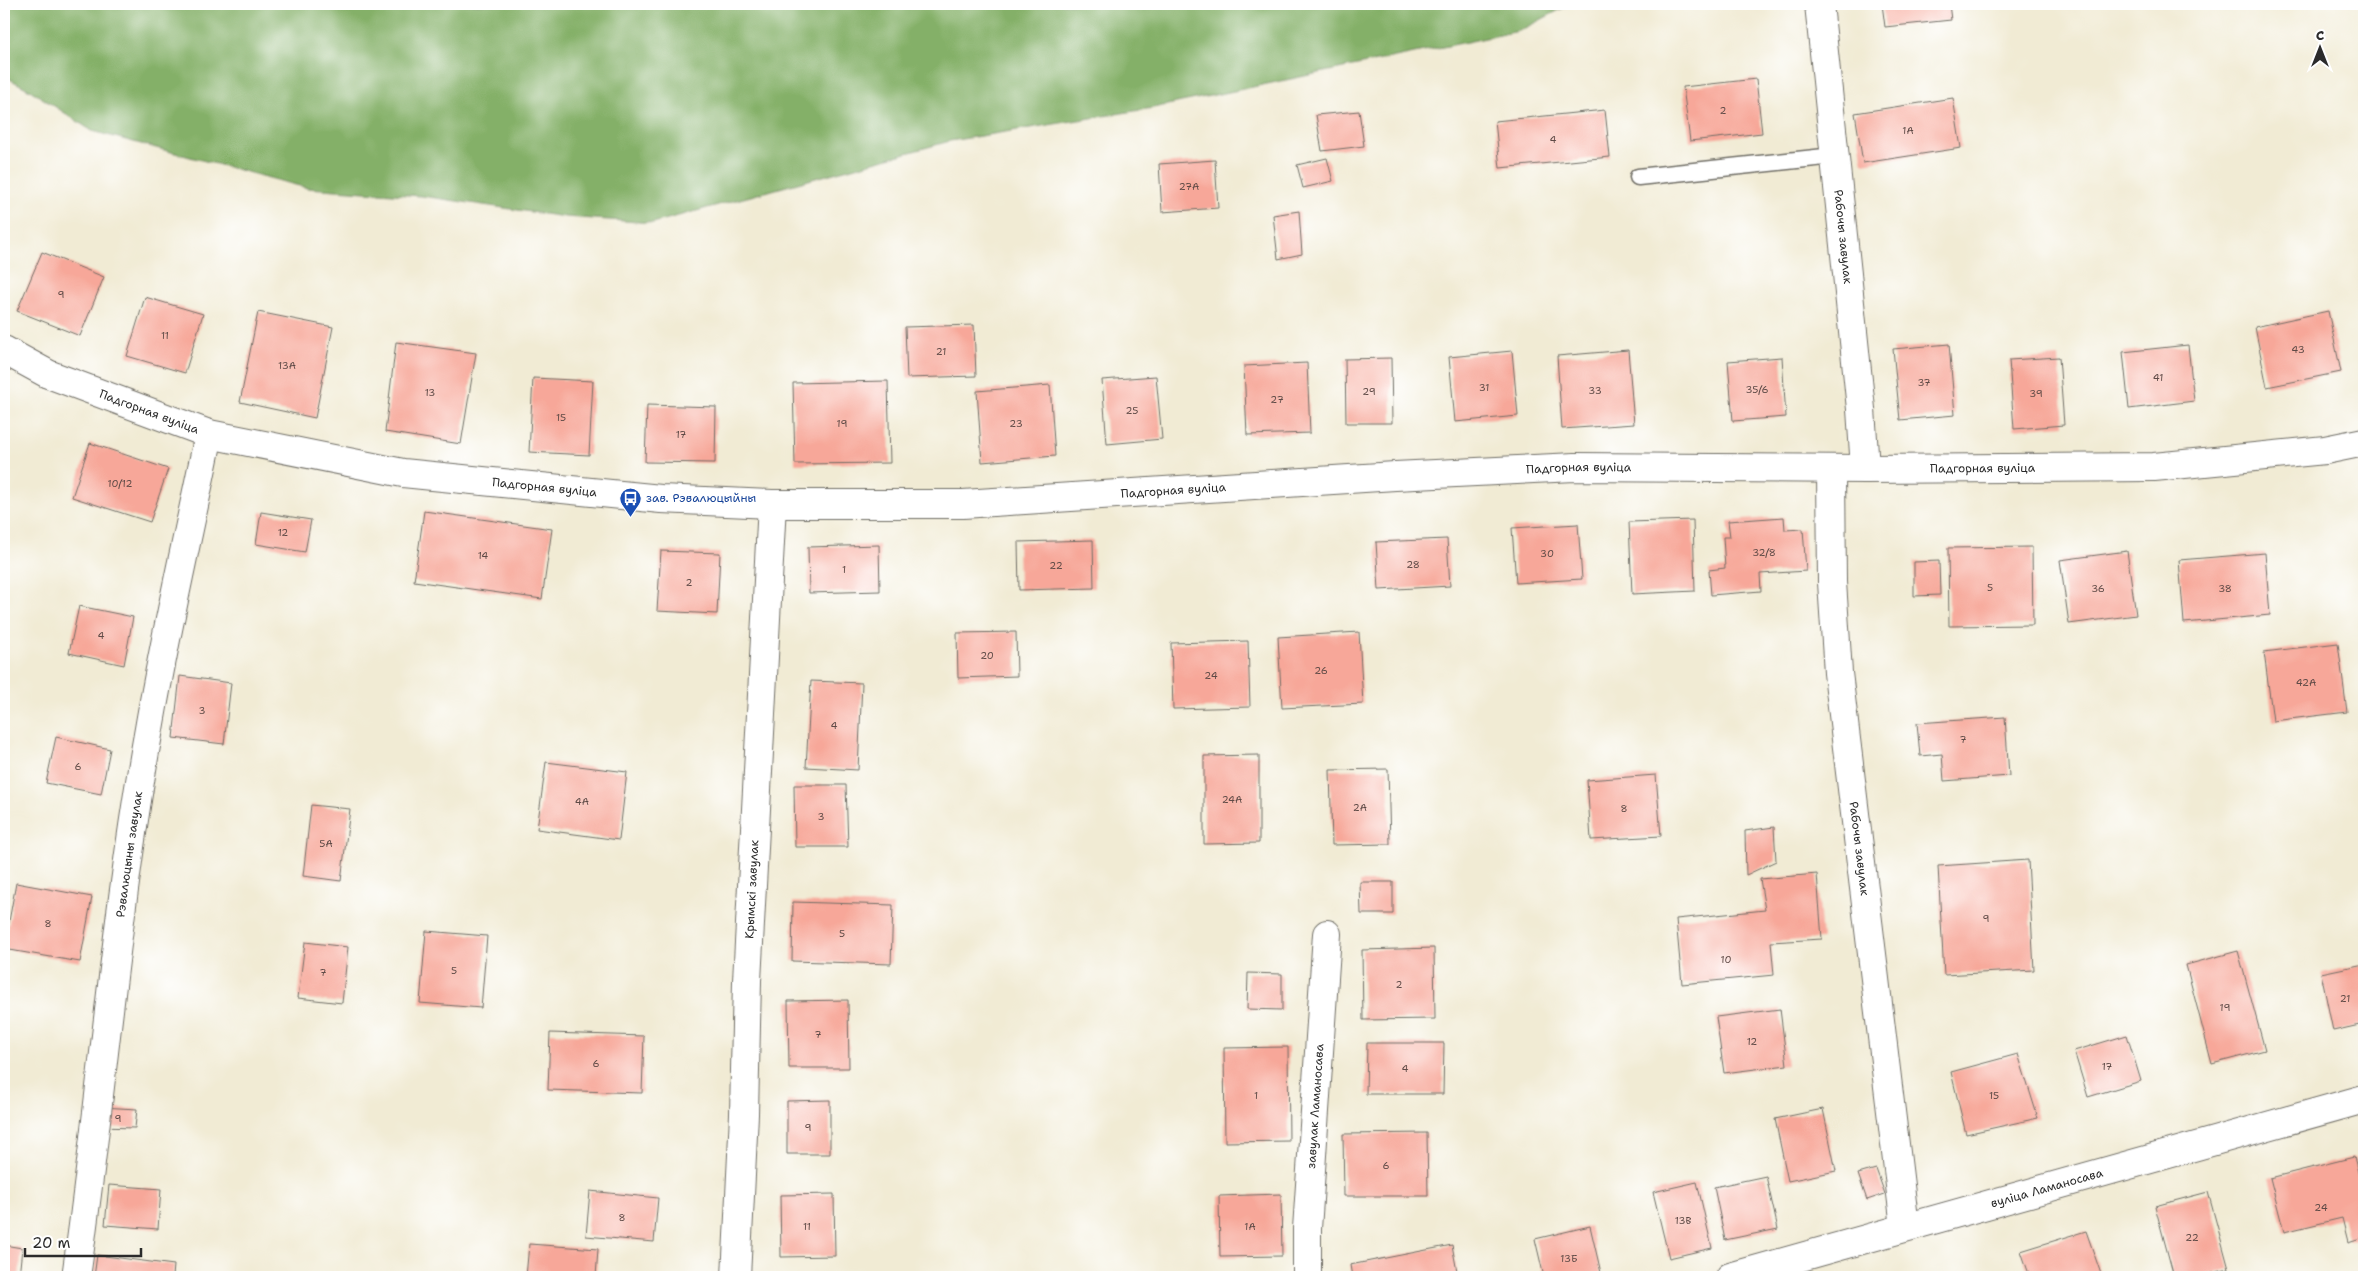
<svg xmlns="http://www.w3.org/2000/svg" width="2368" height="1281" viewBox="0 0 2368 1281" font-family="'Shantell Sans',sans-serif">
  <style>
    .forest { fill: #84b068; stroke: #586e4a }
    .building { fill: #f7a799 }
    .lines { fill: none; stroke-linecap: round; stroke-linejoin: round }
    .service-casing { stroke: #706e66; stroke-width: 19 }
    .minor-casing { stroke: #706e66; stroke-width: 30 }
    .tertiary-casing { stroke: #706e66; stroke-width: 30 }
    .service { stroke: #fff; stroke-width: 16 }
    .minor { stroke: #fff; stroke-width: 28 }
    .tertiary { stroke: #fff; stroke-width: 28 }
    .labels { text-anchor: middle; stroke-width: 4.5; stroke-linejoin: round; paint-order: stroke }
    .number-label { font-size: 10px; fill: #5e4a46 }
    .street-label { font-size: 12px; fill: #2b2b2b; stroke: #fff }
    .transit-label { font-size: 12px; fill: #164399; stroke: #fff; text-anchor: start }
  </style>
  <rect width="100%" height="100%" fill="#fff"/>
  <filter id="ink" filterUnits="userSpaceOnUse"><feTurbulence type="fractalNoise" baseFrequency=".02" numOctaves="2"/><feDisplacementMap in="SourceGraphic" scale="10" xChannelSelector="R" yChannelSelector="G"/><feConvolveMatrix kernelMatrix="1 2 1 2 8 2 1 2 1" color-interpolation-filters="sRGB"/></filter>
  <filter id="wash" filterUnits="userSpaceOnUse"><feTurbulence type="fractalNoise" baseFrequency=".0096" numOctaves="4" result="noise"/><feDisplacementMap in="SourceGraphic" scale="20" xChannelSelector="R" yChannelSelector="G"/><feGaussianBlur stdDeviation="1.12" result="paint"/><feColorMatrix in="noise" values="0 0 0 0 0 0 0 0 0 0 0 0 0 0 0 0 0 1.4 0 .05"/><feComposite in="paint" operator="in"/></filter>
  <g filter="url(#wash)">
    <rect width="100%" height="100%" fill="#f1ebd4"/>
    <path class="forest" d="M4 4H1571L1519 31 1153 108 950 141 653 223 565 217 422 196 307 188 92 131 30 90 4 76Z"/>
    <g id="blocks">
      <path class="building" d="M1882 4H1949L1951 20 1885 27Z
        M1756 79 1762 133 1690 141 1683 87Z
        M1953 98 1961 148 1863 163 1855 113Z
        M1605 110 1610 157 1500 168 1495 121Z
        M1359 111 1364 146 1322 151 1316 115Z
        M1327 158 1333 181 1303 188 1297 165Z
        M1215 160 1218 208 1162 212 1159 164Z
        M1299 211 1302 254 1278 259 1273 215Z
        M42 252 104 277 80 336 17 311Z
        M145 297 203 314 185 373 127 356Z
        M2328 311 2341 372 2267 387 2255 327Z
        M258 312 333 327 315 418 240 402Z
        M974 325 976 376 907 378 905 327Z
        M396 342 476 353 461 444 385 432Z
        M1949 344 1955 415 1900 420 1893 349Z
        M2188 345 2194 401 2129 409 2123 352Z
        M1628 350 1634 424 1562 429 1557 356Z
        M1512 351 1518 416 1455 422 1449 357Z
        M1782 357 1786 417 1733 421 1728 361Z
        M2059 357 2064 425 2014 429 2009 360Z
        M1391 358 1392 423H1346L1345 359Z
        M1307 363 1310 433 1247 435 1244 366Z
        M1156 376 1162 439 1107 444 1102 380Z
        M533 378 593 381 589 455 529 452Z
        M888 381 890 463 795 464 793 383Z
        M1050 385 1055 456 982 462 977 391Z
        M647 405 716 407 715 463 645 462Z
        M90 443 168 469 150 522 72 497Z
        M424 511 552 529 542 599 414 581Z
        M261 512 311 520 305 552 256 544Z
        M1784 517 1785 530 1803 529 1806 571 1760 574 1761 591 1711 595 1709 570 1725 568 1723 537H1730L1728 521Z
        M1693 520 1695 591 1632 594 1629 522Z
        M1578 524 1582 579 1516 583 1512 528Z
        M1447 539 1450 586 1379 590 1376 542Z
        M1093 540 1094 588 1019 590 1018 542Z
        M879 545 880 591 809 593 808 547Z
        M2032 547 2033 625 1949 626 1948 548Z
        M661 551 720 553 717 614 657 611Z
        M2127 551 2136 615 2069 624 2060 560Z
        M2265 553 2270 615 2184 623 2179 560Z
        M1939 561 1940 595 1914 596V562Z
        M79 606 133 617 124 665 69 653Z
        M1016 632 1017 676 958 678 957 633Z
        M1359 632 1363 704 1282 708 1278 637Z
        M1248 641 1250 707 1173 709 1171 643Z
        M2338 643 2347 712 2273 721 2264 652Z
        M180 676 231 683 224 744 173 738Z
        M811 681 862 683 858 770 806 767Z
        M2005 717 2009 776 1944 781 1942 754 1920 756 1917 723Z
        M56 737 110 749 101 794 46 783Z
        M1259 755V843L1204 844V756Z
        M546 762 627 772 619 840 537 829Z
        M1388 769 1390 844 1332 845 1330 770Z
        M1656 775 1661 836 1591 840 1587 780Z
        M794 785H846L848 847H795Z
        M311 805 350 809 341 881 303 876Z
        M1774 827 1776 861 1746 875 1745 831Z
        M2028 860 2034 970 1944 975 1938 866Z
        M1817 874 1822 939 1771 942 1774 975 1682 984 1676 919 1765 910 1760 879Z
        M1360 882H1393V914H1361Z
        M16 883 92 897 80 962 4 949Z
        M793 902 893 905 891 964 792 961Z
        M426 931 487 936 481 1008 420 1003Z
        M305 942 348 947 342 1003 298 998Z
        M1434 948 1435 1019 1363 1020 1362 950Z
        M2238 951 2265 1050 2212 1064 2186 965Z
        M2364 964V1024L2333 1031 2321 973Z
        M1248 973 1282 974V1010L1247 1009Z
        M848 1000 849 1068H789L788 1001Z
        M1780 1009 1787 1065 1724 1073 1716 1017Z
        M550 1033 644 1036 642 1093 548 1090Z
        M2127 1035 2141 1081 2088 1097 2074 1051Z
        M1367 1043H1444L1443 1094H1366Z
        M1288 1047 1289 1141 1225 1142 1224 1048Z
        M2018 1054 2038 1118 1966 1134 1951 1072Z
        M830 1100V1154H787V1101Z
        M101 1107 137 1109 135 1128 100 1127Z
        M1823 1109 1836 1171 1788 1181 1775 1119Z
        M1427 1133 1428 1196H1344L1343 1134Z
        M2354 1157 2364 1195V1237L2348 1242 2342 1218 2284 1232 2270 1178Z
        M1876 1169 1885 1194 1867 1200 1858 1174Z
        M1766 1176 1778 1229 1725 1240 1714 1187Z
        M1697 1182 1712 1248 1669 1258 1653 1192Z
        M109 1185 161 1189 158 1229 105 1225Z
        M590 1191 658 1198 654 1242 586 1236Z
        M2208 1192 2229 1269 2197 1277H2174L2155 1206Z
        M834 1194 835 1256 781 1257 780 1195Z
        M1281 1194 1282 1256 1220 1257 1219 1196Z
        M1590 1226 1602 1277H1544L1535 1239Z
        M2086 1231 2101 1274 2090 1277H2030L2021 1251Z
        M529 1244 598 1249 596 1277H526Z
        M4 1245 22 1248 19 1277H4Z
        M1452 1245 1458 1277H1352L1350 1265Z
        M97 1255 174 1265 173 1277H94Z"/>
    </g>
  </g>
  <g filter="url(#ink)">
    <use href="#blocks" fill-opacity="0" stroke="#706e66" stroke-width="1"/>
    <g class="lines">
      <defs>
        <path id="service" d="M1638 177 1834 156"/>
        <g id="minor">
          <path id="s1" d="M1819 4 1861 409 1865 469"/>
          <path id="s2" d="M1831 469 1832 582 1838 673 1905 1227"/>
          <path id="s3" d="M76 1277C102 1095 116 910 149 729 166 630 189 532 209 434"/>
          <path id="s4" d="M736 1277 744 1114 747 981 772 504"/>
          <path id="s5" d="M1307 1277V1229L1327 934"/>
          <path id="s6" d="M1730 1277 2364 1099"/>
        </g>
        <g id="tertiary">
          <path id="s7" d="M4 350 48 374 209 434 403 473 661 499 772 504H963L1395 476 1575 467 1865 469 2154 467 2325 450 2364 442"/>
        </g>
      </defs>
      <use href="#service" class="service-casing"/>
      <use href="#minor" class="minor-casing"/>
      <use href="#tertiary" class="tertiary-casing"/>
      <use href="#service" class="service"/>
      <use href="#minor" class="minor"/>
      <use href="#tertiary" class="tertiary"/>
    </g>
  </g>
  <defs>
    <symbol id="bus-pin" viewBox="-11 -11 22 30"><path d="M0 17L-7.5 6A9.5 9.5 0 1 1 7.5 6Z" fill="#1a4fb4" stroke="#fff"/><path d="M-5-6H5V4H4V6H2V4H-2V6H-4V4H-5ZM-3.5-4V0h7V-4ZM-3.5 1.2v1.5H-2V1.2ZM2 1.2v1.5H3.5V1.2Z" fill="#fff"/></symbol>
  </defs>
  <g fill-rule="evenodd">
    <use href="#bus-pin" x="618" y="486" width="25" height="34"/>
  </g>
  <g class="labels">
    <g class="number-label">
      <text x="1723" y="114">2</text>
      <text x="1908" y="134">1А</text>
      <text x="1553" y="143">4</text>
      <text x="1189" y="190">27А</text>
      <text x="61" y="298">9</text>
      <text x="165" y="339">11</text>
      <text x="2298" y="353">43</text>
      <text x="941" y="355">21</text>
      <text x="287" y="369">13А</text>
      <text x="2158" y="381">41</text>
      <text x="1924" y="386">37</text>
      <text x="1484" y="391">31</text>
      <text x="1757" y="393">35/6</text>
      <text x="1595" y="394">33</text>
      <text x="1369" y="395">29</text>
      <text x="430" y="396">13</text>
      <text x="2036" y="397">39</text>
      <text x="1277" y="403">27</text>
      <text x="1132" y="414">25</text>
      <text x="561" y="421">15</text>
      <text x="842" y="427">19</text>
      <text x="1016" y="427">23</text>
      <text x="681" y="438">17</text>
      <text x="120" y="487">10/12</text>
      <text x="283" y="536">12</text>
      <text x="1764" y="556">32/8</text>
      <text x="1547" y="557">30</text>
      <text x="483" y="559">14</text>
      <text x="1413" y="568">28</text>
      <text x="1056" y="569">22</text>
      <text x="844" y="573">1</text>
      <text x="689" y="586">2</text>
      <text x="1990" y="591">5</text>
      <text x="2098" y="592">36</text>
      <text x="2225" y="592">38</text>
      <text x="101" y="639">4</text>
      <text x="987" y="659">20</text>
      <text x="1321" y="674">26</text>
      <text x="1211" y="679">24</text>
      <text x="2306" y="686">42А</text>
      <text x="202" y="714">3</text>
      <text x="834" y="729">4</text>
      <text x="1963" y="743">7</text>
      <text x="78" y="770">6</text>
      <text x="1232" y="803">24А</text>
      <text x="582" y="805">4А</text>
      <text x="1360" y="811">2А</text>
      <text x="1624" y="812">8</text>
      <text x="821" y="820">3</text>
      <text x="326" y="847">5А</text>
      <text x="1986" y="922">9</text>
      <text x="48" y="927">8</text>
      <text x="842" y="937">5</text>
      <text x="1726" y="963">10</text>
      <text x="454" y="974">5</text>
      <text x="323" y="976">7</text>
      <text x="1399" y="988">2</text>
      <text x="2345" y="1002">21</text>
      <text x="2225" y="1011">19</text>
      <text x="818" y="1038">7</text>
      <text x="1752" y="1045">12</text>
      <text x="596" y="1067">6</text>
      <text x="2107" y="1070">17</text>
      <text x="1405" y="1072">4</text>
      <text x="1256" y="1099">1</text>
      <text x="1994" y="1099">15</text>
      <text x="118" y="1122">9</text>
      <text x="808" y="1131">9</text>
      <text x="1386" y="1169">6</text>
      <text x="2321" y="1211">24</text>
      <text x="622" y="1221">8</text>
      <text x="1683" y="1224">13В</text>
      <text x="807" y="1230">11</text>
      <text x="1250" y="1230">1А</text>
      <text x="2192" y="1241">22</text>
      <text x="1569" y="1262">13Б</text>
    </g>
    <g class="street-label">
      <text dy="4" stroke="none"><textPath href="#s1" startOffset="234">Рабочы завулак</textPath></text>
      <text dy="4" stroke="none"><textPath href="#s7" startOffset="158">Падгорная вуліца</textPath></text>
      <text dy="4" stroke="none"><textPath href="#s7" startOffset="2002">Падгорная вуліца</textPath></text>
      <text dy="4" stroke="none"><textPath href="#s7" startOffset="1598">Падгорная вуліца</textPath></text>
      <text dy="4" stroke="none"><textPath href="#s7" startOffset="562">Падгорная вуліца</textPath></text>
      <text dy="4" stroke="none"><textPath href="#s7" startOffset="1192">Падгорная вуліца</textPath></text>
      <text dy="4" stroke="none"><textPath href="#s2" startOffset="381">Рабочы завулак</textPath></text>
      <text dy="4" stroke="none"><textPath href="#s3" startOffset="426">Рэвалюцыны завулак</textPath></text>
      <text dy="4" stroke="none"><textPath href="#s4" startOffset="388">Крымскі завулак</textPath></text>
      <text dy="4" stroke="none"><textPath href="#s5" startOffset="171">завулак Ламаносава</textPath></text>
      <text dy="4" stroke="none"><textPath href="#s6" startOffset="329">вуліца Ламаносава</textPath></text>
    </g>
    <g class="transit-label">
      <text x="646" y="502">зав. Рэвалюцыйны</text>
    </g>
  </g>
  <rect width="2368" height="1281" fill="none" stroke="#fff" stroke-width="20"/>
  <g transform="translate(2320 48)" stroke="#ffffff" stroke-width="4" paint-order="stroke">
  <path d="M0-4L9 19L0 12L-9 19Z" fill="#2b2b2b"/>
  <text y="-8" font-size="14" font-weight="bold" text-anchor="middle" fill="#2b2b2b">С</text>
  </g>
  <path d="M25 1248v8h116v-8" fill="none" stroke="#2b2b2b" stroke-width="2.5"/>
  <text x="32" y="1248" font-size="15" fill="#2b2b2b" stroke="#ffffff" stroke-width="4" paint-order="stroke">20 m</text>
</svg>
